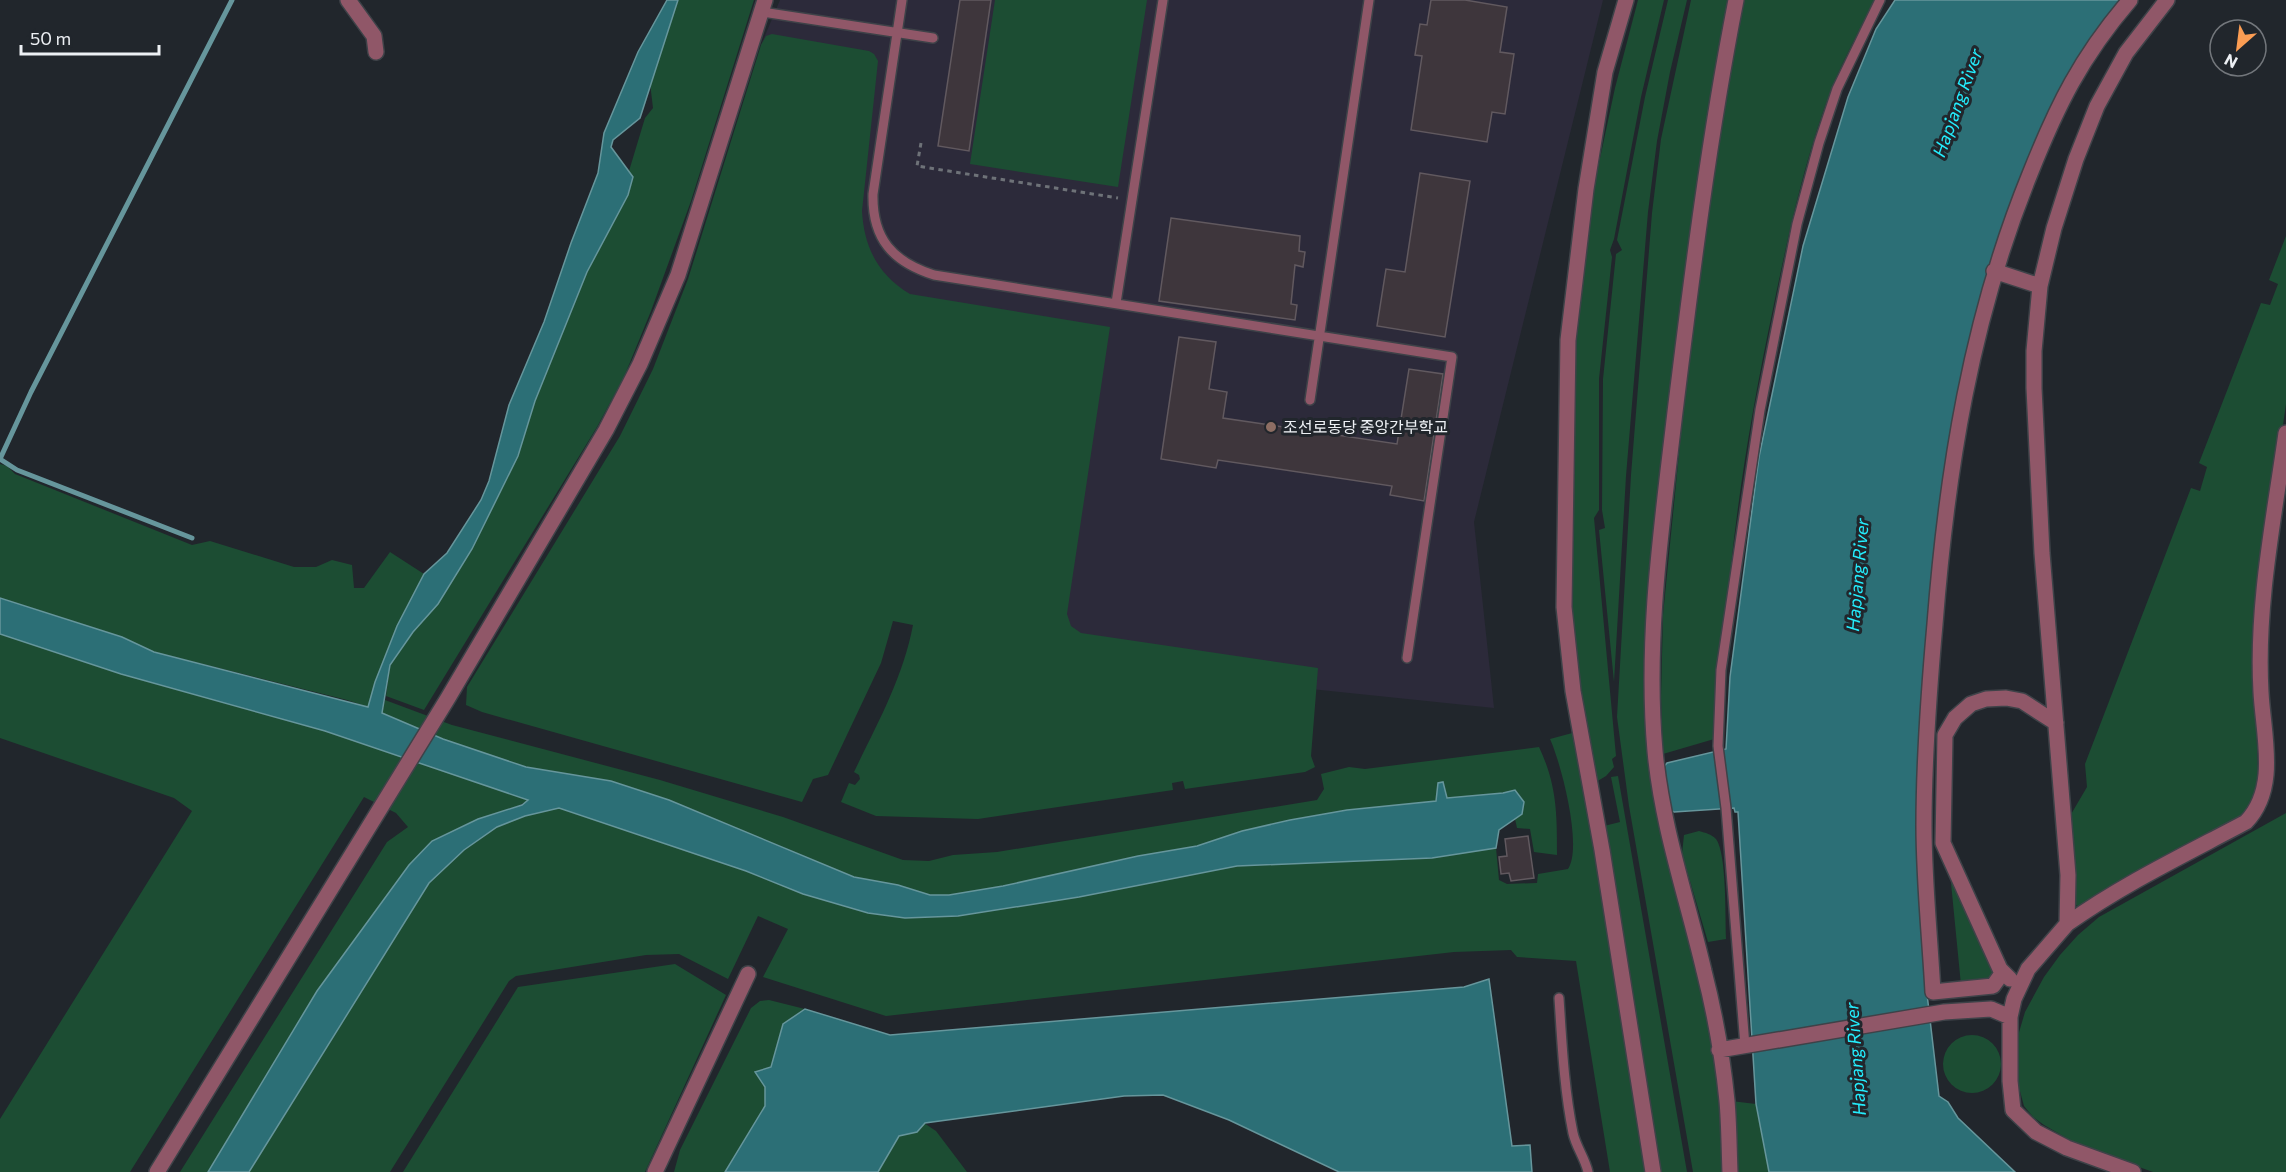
<svg xmlns="http://www.w3.org/2000/svg" width="2286" height="1172" viewBox="0 0 2286 1172" font-family="Commissioner,'Noto Sans KR',sans-serif">
  <style>
    .education { fill: #2c2a3a }
    .green { fill: #1c4d33 }
    .water { fill: #2c6f76; stroke: #66969c; stroke-width: 1.5 }
    .lines { fill: none; stroke-linecap: round; stroke-linejoin: round }
    .stream { stroke: #66969c; stroke-width: 5 }
    .building { fill: #3e363c; stroke: #61595f; stroke-width: 1.5 }
    .service-casing { stroke: #3e4248; stroke-width: 12 }
    .minor-casing { stroke: #3e4248; stroke-width: 18 }
    .path { stroke: #6e7278; stroke-width: 3; stroke-dasharray: 4.5 4.5; stroke-linecap: butt }
    .service { stroke: #905768; stroke-width: 9 }
    .minor { stroke: #905768; stroke-width: 15 }
    .education-dot { fill: #8d6e63; stroke: #21262c; stroke-width: 2 }
    .labels { text-anchor: middle; stroke-width: 6; stroke-linejoin: round; paint-order: stroke }
    .poi-label { font-size: 16px; fill: #edf0f4; stroke: #21262c; text-anchor: start }
    .water-label { font-size: 18px; font-style: italic; fill: #24edfd; stroke: #21262c }
  </style>
  <rect width="100%" height="100%" fill="#21262c"/>
  <path class="education" d="M780 0H1603L1474 522 1494 708 1176 675 1032 642 883 296 761 45Z"/>
  <path class="green" d="M678 0H754L691 201 651 311 624 377 597 427 424 710 386 696 390 665 413 632 438 604 472 549 518 456 535 401 587 272 628 195 633 178 629 171 645 118 653 108 650 83Z
    M995 0H1147L1118 187 970 164Z
    M1638 0H1664L1641 97 1614 239 1610 250 1612 257 1599 379V510L1594 518 1616 756 1612 759 1614 767 1606 776 1596 782 1587 735 1571 609 1572 387 1581 270 1593 191 1615 88Z
    M1668 0H1687L1670 72 1657 141 1648 212 1626 476 1614 682 1599 530 1605 528 1602 510 1603 379 1616 254 1622 250 1617 240 1645 97Z
    M1691 0H1731L1647 700 1706 1005 1722 1108 1725 1172H1693L1629 806 1617 717 1631 475 1652 213 1661 139Z
    M1744 0H1874C1860 30 1843 60 1831 90 1804 161 1788 236 1773 309 1743 450 1722 593 1721 737L1663 754 1661 697 1663 615 1695 292 1719 139Z
    M772 34 869 51 874 54 878 61 862 211C864 247 878 275 910 294L1110 327 1067 614 1071 626 1081 633 1318 668 1311 756 1315 767 1305 772 1185 789 1183 781 1172 783 1173 790 978 819 876 816 841 802 849 783 855 785 860 779 859 775 854 772C877 724 903 678 913 625L893 621 881 663 828 775 813 779 802 802 482 712 466 705 467 687 620 436 653 369 688 279 761 45 766 36Z
    M2286 236V404L2256 613 2255 693 2258 772 2254 797 2247 811 2234 820 2079 907 2075 904 2070 816 2087 787 2085 764 2191 488 2200 491 2207 467 2199 463 2261 303 2270 305 2278 284 2269 280Z
    M0 464 7 466 15 474 192 545 210 541 294 567H316L332 560 352 565 354 588H364L390 552 424 574C401 617 381 660 368 707L347 700 154 652 122 637 0 598Z
    M0 634 121 674 325 731 529 800 512 809 478 819 432 841 409 865 317 991 208 1172H180L387 842 408 827 396 813 364 797 130 1172H0V1119L192 811 174 798 0 738Z
    M385 700 452 725 660 780 783 817 903 860 929 861 953 855 997 852 1317 800 1324 789 1321 774 1349 767 1365 769 1539 747C1557 785 1557 814 1557 855L1534 852 1530 829 1517 828 1515 819 1522 814 1515 790 1503 793 1447 798 1443 782 1438 783 1437 801 1347 810 1290 820 1242 831 1197 846 1138 856 1003 886 949 895H930L898 885 854 877 669 800 611 781 526 767 443 739 382 713Z
    M1576 732 1647 1172H1610L1576 961 1517 957 1511 950 1454 952 886 1016 763 977 788 929 758 916 728 979 679 954 646 955 516 976 509 981 390 1172H249L429 883 464 850 497 827 525 816 559 807 746 871 803 894 868 913 905 918 958 916 1079 897 1237 866 1432 858 1496 848 1499 880 1507 884 1537 883 1538 874 1568 869C1583 847 1561 763 1550 739Z
    M1618 776 1687 1172H1660L1604 826 1620 822 1611 777Z
    M2286 813V1172H2153L2080 1146 2044 1125 2033 1117 2024 1106 2017 1080V1039L2025 1012 2044 977 2060 955 2078 935 2099 917Z
    M1699 831C1706 833 1711 834 1716 839 1727 854 1725 918 1726 939L1708 942 1682 854 1684 835Z
    M1951 883 1955 884 1996 975 1990 983 1961 985Z
    M675 964 726 995 645 1172H403L518 987Z
    M769 1000 805 1009 783 1024 765 1087V1106L725 1172H674L680 1150 751 1008 760 1001Z
    M1943 1064a29 29 0 1 1 58 0a29 29 0 1 1-58 0Z
    M1731 1101 1756 1104 1769 1172H1733Z
    M924 1123 936 1131 967 1172H878L899 1136 917 1132Z"/>
  <path class="water" d="M667 0H678L640 118 613 140 611 147 633 177 628 195 587 272 535 401 518 456 472 549 438 604 413 632 390 665 382 713 443 739 526 767 611 781 669 800 854 877 898 885 930 895H949L1003 886 1138 856 1197 846 1242 831 1290 820 1347 810 1436 801 1438 783 1443 782 1447 798 1503 793 1515 790 1524 802 1522 814 1499 830 1496 848 1432 858 1237 866 1079 897 958 916 905 918 868 913 803 894 746 871 559 808 525 816 497 827 464 850 429 883 249 1172H208L317 991 409 865 432 841 478 819 522 805 528 800 325 731 121 674 0 634V598L122 637 154 652 368 707 375 682 397 626 424 574 447 553 481 500 489 481 509 405 544 322 571 243 598 173 604 133 638 52Z
    M1895 0H2125L2086 49 1986 284 1933 580 1927 994 1939 1096 1948 1102 1958 1118 2015 1172H1769L1756 1104 1738 812H1735L1734 808 1674 812 1667 807 1662 769 1667 763 1726 749 1730 677 1759 457 1803 246 1848 97 1876 29Z
    M1489 979 1512 1146 1530 1145 1532 1172H1339L1229 1120 1163 1095 1124 1096 925 1123 917 1132 899 1136 878 1172H725L765 1106V1087L755 1072 771 1067 783 1024 805 1009 890 1035 1464 987Z"/>
  <g class="lines">
    <path class="stream" d="M0 459 31 392 232 0
      M0 459 17 470 192 538"/>
  </g>
  <path class="building" d="M960 0H991L969 151 938 146Z
    M1431 0H1465L1507 7 1500 52 1514 54 1505 114 1492 112 1487 142 1411 130 1422 56 1415 55 1420 24 1427 25Z
    M1420 173 1470 181 1445 337 1377 326 1386 269 1405 272Z
    M1171 218 1300 236 1299 251 1305 252 1303 267 1295 265 1291 304 1297 305 1295 320 1159 301Z
    M1179 337 1216 342 1209 389 1227 392 1223 418 1397 444 1409 369 1443 374 1424 501 1390 495 1392 486 1218 460 1216 468 1161 459Z
    M1528 836 1534 878 1511 881 1509 873 1501 874 1499 857 1507 856 1505 839Z"/>
  <g class="lines">
    <defs>
      <path id="service" d="M902 0 873 194C872 239 893 262 934 275L1452 357 1407 658
        M762 12 933 38
        M1116 303 1163 0
        M1310 400 1369 0
        M1559 998C1562 1043 1564 1089 1573 1133 1576 1147 1585 1158 1588 1172
        M1745 1046 1726 808 1718 746 1721 670 1760 410 1797 224 1819 143 1837 89 1880 0"/>
      <path id="minor" d="M348 0 374 36 376 52
        M1626 0 1605 72 1586 189 1568 340 1564 607 1573 691 1602 850 1653 1172
        M1994 271 2040 286
        M2067 924C2123 884 2186 854 2246 822 2279 788 2263 734 2261 692 2256 606 2274 518 2286 433
        M2003 972 1993 986 1933 992C1930 937 1924 881 1924 826 1924 759 1929 691 1935 624 1947 470 1971 319 2030 174 2057 106 2081 57 2130 0
        M2010 979 2000 969 1943 843 1945 735 1955 718 1971 704 1986 699 2006 698 2022 701 2056 723
        M1719 1050 1944 1012 1991 1009 2010 1017
        M157 1172 448 698 606 430 640 364 678 275 765 0
        M655 1172 748 974
        M1730 1172C1729 1148 1729 1124 1727 1101 1723 1061 1714 1010 1704 971 1687 898 1662 827 1655 751 1645 638 1662 524 1675 412 1692 274 1709 137 1736 0
        M2133 1172 2067 1148 2036 1132 2013 1110 2010 1081V1017L2014 999 2028 969 2067 924 2068 875 2042 553 2034 388V351L2040 286 2054 228 2076 159 2097 106 2126 53 2167 0"/>
    </defs>
    <use href="#service" class="service-casing"/>
    <use href="#minor" class="minor-casing"/>
    <path class="path" d="M921 143 917 166 1118 198"/>
    <use href="#service" class="service"/>
    <use href="#minor" class="minor"/>
  </g>
  <circle class="education-dot" cx="1271" cy="427" r="6"/>
  <g class="labels">
    <g class="poi-label">
      <text x="1283" y="433">조선로동당 중앙간부학교</text>
    </g>
    <g class="water-label">
      <text transform="translate(1958 103) rotate(-70)" y="6">Hapjang River</text>
      <text transform="translate(1858 575) rotate(-85)" y="6">Hapjang River</text>
      <text transform="translate(1856 1059) rotate(-94)" y="6">Hapjang River</text>
    </g>
  </g>
  <g transform="translate(2238 48) rotate(208)"><circle r="28" fill="#21262c" stroke="#73777c" stroke-width="1.5"/>
  <path d="M0-4.5L10 22L0 15L-10 22Z" fill="#fc9d53"/>
  <text y="-9" font-size="16" font-weight="bold" text-anchor="middle" fill="#edf0f4">N</text>
  </g>
  <path d="M21 45v9h138v-9" fill="none" stroke="#edf0f4" stroke-width="3"/>
  <text x="30" y="45" font-size="18" fill="#edf0f4" stroke="#21262c" stroke-width="4.5" paint-order="stroke">50 m</text>
</svg>
